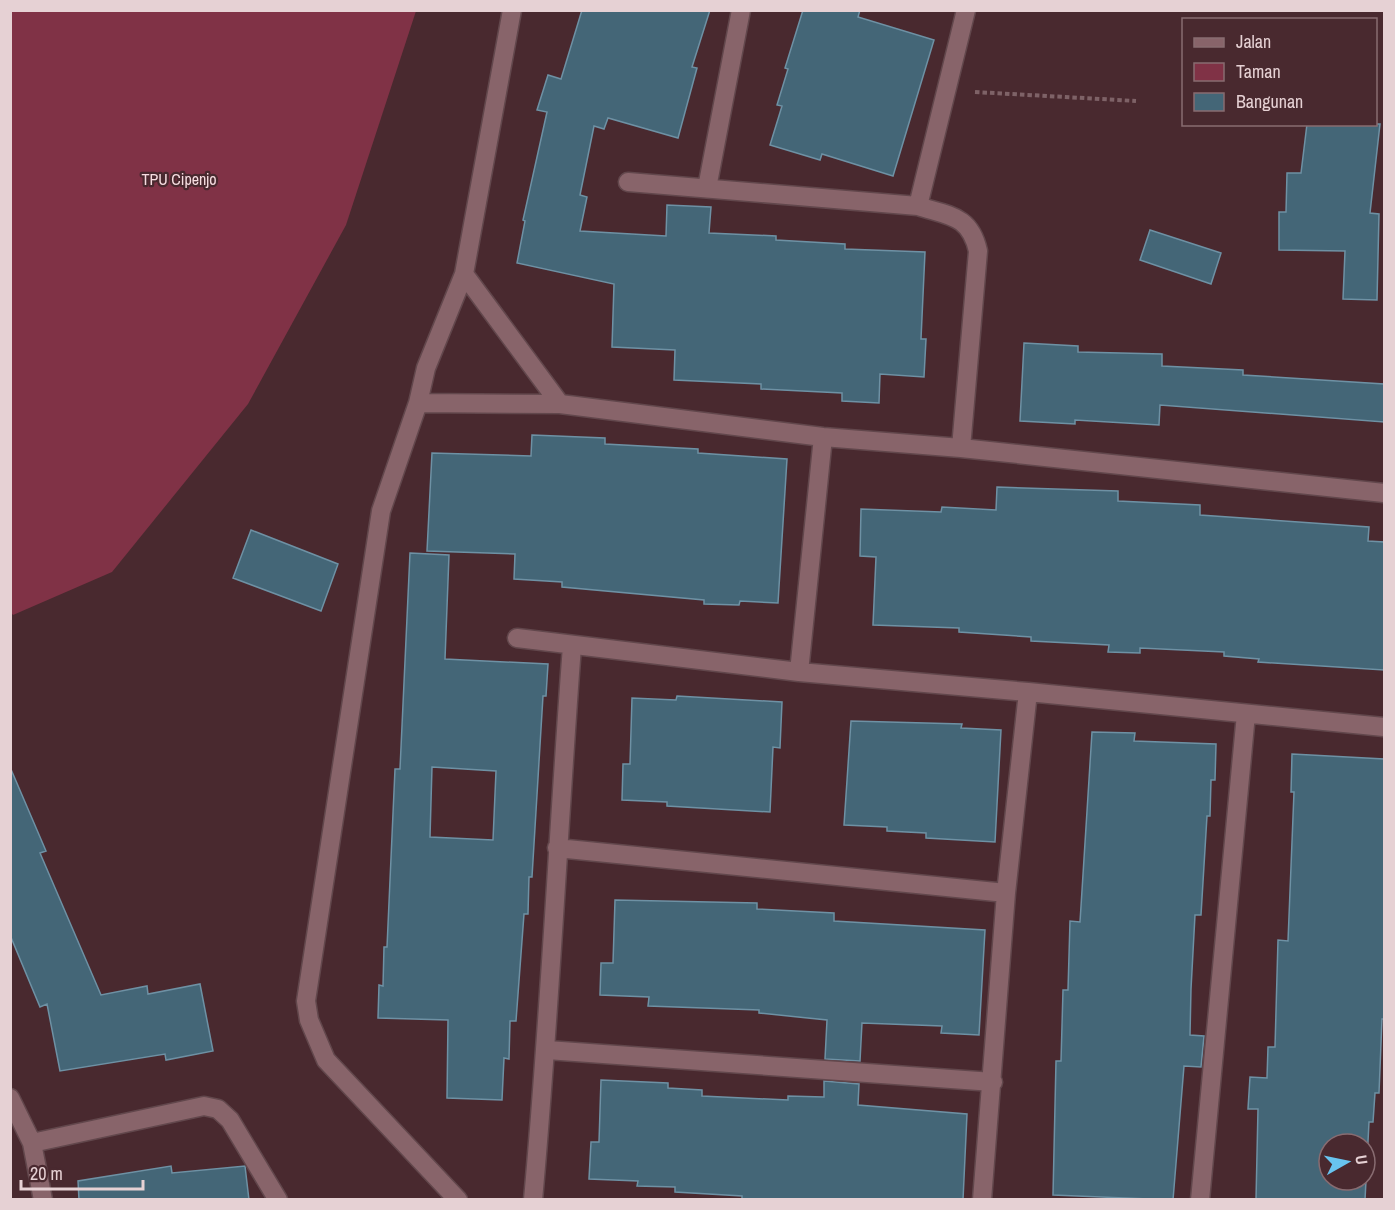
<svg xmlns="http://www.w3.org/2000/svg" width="1395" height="1210" viewBox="0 0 1395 1210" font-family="'Archivo Narrow',sans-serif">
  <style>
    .green { fill: #803246 }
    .building { fill: #467; stroke: #6e91a4; stroke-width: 1.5; fill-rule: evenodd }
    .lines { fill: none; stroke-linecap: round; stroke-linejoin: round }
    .minor-casing { stroke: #62474c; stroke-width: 21 }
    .path { stroke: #7e6267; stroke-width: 4; stroke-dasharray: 4.5 3; stroke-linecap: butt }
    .minor { stroke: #88646a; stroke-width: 18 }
    .labels { text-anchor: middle; stroke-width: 4.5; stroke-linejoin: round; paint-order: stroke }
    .park-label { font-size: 16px; fill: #f6dce0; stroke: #49292f }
  </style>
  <rect width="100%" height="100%" fill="#49292f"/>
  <path class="green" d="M10 11H416L346 225 248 404 112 572 13 615 10 611Z"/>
  <path class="building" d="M582 10H710L692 67 697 68 678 138 608 118 604 129 594 126 580 195 587 197 580 231 666 236 667 205 711 207 709 233 776 236V240L845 244V249L925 252 921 339H926L924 377 880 374 879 403 842 401V393L761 389V384L674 380 675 350 612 347 614 284 517 263 525 221 523 220 547 112 537 110 548 75 561 79Z
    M803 10H860L858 17 934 40 893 176 822 154 820 160 770 145 782 106 777 105 788 69 785 68Z
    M1307 124H1380L1370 213 1379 214 1377 300 1343 299 1345 251 1279 250V212H1286L1287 173H1301Z
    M1150 230 1221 253 1211 284 1140 260Z
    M1024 343 1078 346V352L1162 354V366L1243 370V375L1384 384V422L1160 405 1159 425 1075 420V424L1020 421Z
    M532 435 605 438V444L698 449V453L787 459 778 603 740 601 739 605 704 604V600L562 587V582L514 579 515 554 427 551 432 453 531 456Z
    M997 487 1118 491V501L1200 505V515L1369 527 1368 541 1384 542V670L1258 662 1259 659 1224 656V652L1140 648V653L1108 652 1109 645 1031 641V637L959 632V628L873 625 876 557 860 556 861 509 941 512 942 507 996 510Z
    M251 530 338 564 321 611 233 578Z
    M410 553 449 555 445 659 548 664 546 696H543L532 877H529L528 914H524L516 1021H510L509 1059 504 1058 502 1100 447 1098 448 1020 378 1018 379 985 383 986 384 947H387L395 769H400ZM432 767 496 771 493 840 430 837Z
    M677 696 782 702 780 748 773 747 770 812 667 806V802L622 800 623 764H630L632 698 676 700Z
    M851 721 962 724 961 728 1001 730 995 842 926 838V833L887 831V827L844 825Z
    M1092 732 1135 733 1134 741 1216 744 1215 780H1211L1210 816H1207L1201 915H1195L1191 989 1190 1035 1204 1036 1201 1067 1184 1066 1173 1200 1053 1195 1056 1061H1061L1063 990H1068L1070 921 1080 922Z
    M1292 754 1384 759V1019H1382L1379 1093H1375L1373 1122H1369L1365 1200H1256L1258 1109H1248L1250 1077 1267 1078 1268 1047H1275L1278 940 1288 941 1294 792H1291ZM1329 1144H1365V1180H1329Z
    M10 767 46 851 40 853 101 995 147 986 148 994 200 984 213 1051 166 1060 165 1054 60 1071 47 1004 40 1007 10 935Z
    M615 900 757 903V909L834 913V921L985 930 979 1035 941 1033 942 1026 862 1023 860 1061 825 1059 827 1020 759 1013V1010L648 1006 649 997 600 995 601 963H613Z
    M601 1080 668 1083V1088L702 1090V1096L788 1100V1096L824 1097V1081L859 1084 858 1105 967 1114 963 1200H742V1196L675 1192V1187L637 1186 638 1181 589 1179 591 1142H599Z
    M171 1166 172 1173 245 1166 249 1200H79L78 1181Z"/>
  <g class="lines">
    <defs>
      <path id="minor" d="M512 10 464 274 426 368 418 403 560 404 823 437 961 448 1384 493
        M628 182 918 206C949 216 970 215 978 251L961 448
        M707 188 741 10
        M918 206 966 10
        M464 274 560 404
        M418 403 381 511 306 1001 309 1020 326 1060 458 1200
        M517 638 799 672 823 437
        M799 672 1028 692
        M557 848 1006 893
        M547 1050 993 1082
        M10 1098 32 1143 43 1200
        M32 1143 204 1106 218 1109 230 1120 278 1200
        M533 1200C550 1015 558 831 572 646
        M982 1200 1006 893 1028 692 1384 727
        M1200 1200 1246 714"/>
    </defs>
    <use href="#minor" class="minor-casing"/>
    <path class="path" d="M975 92 1136 101"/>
    <use href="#minor" class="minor"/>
  </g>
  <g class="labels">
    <g class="park-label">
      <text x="179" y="185">TPU Cipenjo</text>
    </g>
  </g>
  <rect width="1395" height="1210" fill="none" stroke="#e6d1d4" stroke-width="24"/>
  <rect x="1182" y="18" width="195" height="108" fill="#49292f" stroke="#886c71" stroke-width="1.5"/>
  <rect x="1194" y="38" width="30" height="9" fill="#88646a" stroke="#886c71" stroke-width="1.5"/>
  <text x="1236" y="48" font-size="18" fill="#e6d1d4">Jalan</text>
  <rect x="1194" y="63" width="30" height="18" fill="#803246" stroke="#886c71" stroke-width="1.5"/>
  <text x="1236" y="78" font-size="18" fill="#e6d1d4">Taman</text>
  <rect x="1194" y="93" width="30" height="18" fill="#446677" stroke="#886c71" stroke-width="1.5"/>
  <text x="1236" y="108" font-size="18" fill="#e6d1d4">Bangunan</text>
  <g transform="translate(1347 1162) rotate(81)"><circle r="28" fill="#49292f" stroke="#886c71" stroke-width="1.5"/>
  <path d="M0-4.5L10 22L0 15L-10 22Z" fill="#68c4f0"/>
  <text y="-9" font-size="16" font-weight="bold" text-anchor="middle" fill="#e6d1d4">U</text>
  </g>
  <path d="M21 1180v9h122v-9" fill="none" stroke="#e6d1d4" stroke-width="3"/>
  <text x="30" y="1180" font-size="18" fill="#e6d1d4" stroke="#49292f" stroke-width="4.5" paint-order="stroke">20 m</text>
</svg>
